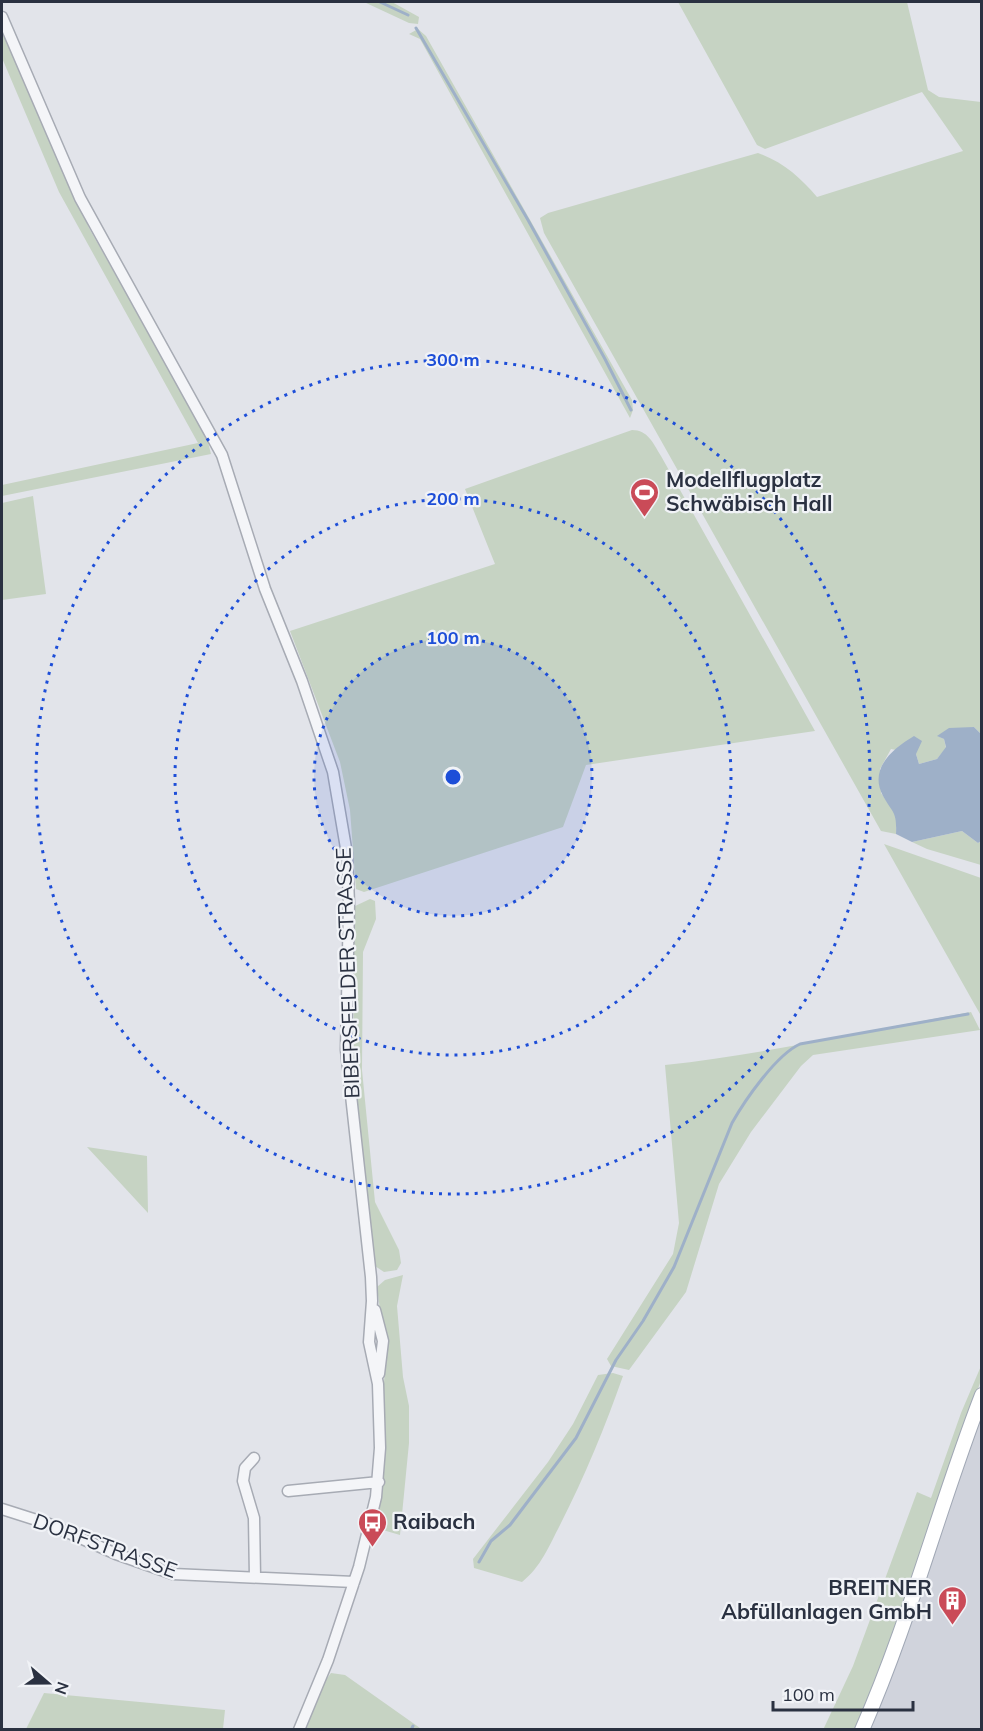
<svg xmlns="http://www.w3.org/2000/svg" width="983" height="1731" viewBox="0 0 983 1731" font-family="Mulish,sans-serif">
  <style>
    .built { fill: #d0d3dc }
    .green { fill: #c6d3c3 }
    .water { fill: #9eb0c8 }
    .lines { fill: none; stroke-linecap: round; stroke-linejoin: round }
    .stream { stroke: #9eb0c8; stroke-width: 3 }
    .minor-casing { stroke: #a7abb4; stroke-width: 13 }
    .major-casing { stroke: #a1a8b5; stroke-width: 16 }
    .minor { stroke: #f4f5f8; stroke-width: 10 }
    .major { stroke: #fff; stroke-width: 14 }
    .ring { fill: none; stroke: #1d4ed8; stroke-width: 3; stroke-dasharray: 3 6 }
    .labels { text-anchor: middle; stroke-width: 4.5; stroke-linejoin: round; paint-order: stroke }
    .poi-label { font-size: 21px; font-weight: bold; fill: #2a3141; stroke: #f1f3f7; text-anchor: start }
    .street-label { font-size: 21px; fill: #2a3141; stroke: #f1f3f7 }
    .centre { fill: #1d4ed8; stroke: #f1f3f7; stroke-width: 3 }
    .ring-label { font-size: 18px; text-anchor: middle; font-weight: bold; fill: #1d4ed8; stroke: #f1f3f7; stroke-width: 4.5; stroke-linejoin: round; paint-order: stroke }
  </style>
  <rect width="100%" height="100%" fill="#e2e4ea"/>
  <path class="built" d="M981 1414V1729L868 1730 899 1656Z"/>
  <path class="green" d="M364 2H392L419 17 418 24 409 23Z
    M678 2H907L928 90 939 97 981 102V734L974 727 938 736 944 739 946 748 937 759 919 764 916 754 891 749 880 769 881 793 897 816 896 834 881 831 544 233 540 218 548 213 758 153C783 162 800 177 817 197L963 151 922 92 765 149 757 145Z
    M2 26 89 228 206 434 211 454 2 496V485L198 443 59 192 2 58Z
    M418 29 426 36 632 400 633 410 630 418 420 39 409 34Z
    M632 430C648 430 653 443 661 456L815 731 586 765 563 827 364 892 356 889 350 810 340 762 290 631 495 564 465 489Z
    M33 496 46 594 2 600V503Z
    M962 831 978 843 981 841V865L927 849 912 842Z
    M884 844 981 878V1016L980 1014Z
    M370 899 375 901 376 919 363 952 362 1070 375 1202 399 1250 401 1263 397 1270 384 1272 375 1266 354 1097 353 907Z
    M971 1012 980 1030 813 1055 801 1066 751 1132 719 1184 686 1292 629 1370 611 1366 607 1359 673 1254 679 1223 665 1065C768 1054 869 1030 971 1012Z
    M87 1147 147 1156 148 1213Z
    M403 1275 397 1306 403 1377 409 1406V1443L400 1535 376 1528 384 1478 382 1407 386 1357 377 1287 385 1280Z
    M981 1366V1380L902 1612 855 1729 823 1730 853 1666 917 1492 931 1498 961 1413Z
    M613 1373 623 1376C605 1427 585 1476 560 1525 549 1546 541 1567 522 1582L474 1568 473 1559 548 1462 573 1424 598 1375Z
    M331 1673 345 1675 420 1728 306 1730 322 1685Z
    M44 1693 225 1710 223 1729H26Z"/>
  <path class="water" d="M974 727 981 734V841L978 843 962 831 912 842 896 834C897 811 893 814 883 796 868 768 894 748 914 736L922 741 916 754 919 764 937 759 946 747 944 739 937 736 949 728Z"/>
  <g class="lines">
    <path class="stream" d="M380 2 408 15
      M416 28 528 220 605 359 631 410
      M479 1562 491 1541 510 1525 576 1438 616 1360 643 1321 674 1267 732 1123C745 1100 776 1055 800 1044L968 1014
      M411 1730 413 1726"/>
    <defs>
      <path id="minor" d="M2 17 80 198 222 455 265 589 302 681 333 772 347 854 349 904 346 1050 371 1277 372 1301 369 1342 378 1384 380 1448 376 1497 359 1567 328 1660 299 1730
        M375 1310 383 1341 379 1374
        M254 1458 245 1468 243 1481 254 1518 255 1577
        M288 1491 379 1482
        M2 1509 49 1524 116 1554 173 1574 354 1582"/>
      <path id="major" d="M862 1730C910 1621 939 1506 982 1395"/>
    </defs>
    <use href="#minor" class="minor-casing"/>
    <use href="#major" class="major-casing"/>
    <use href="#minor" class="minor"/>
    <use href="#major" class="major"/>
  </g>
  <circle cx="453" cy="777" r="139" fill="#1d4ed8" fill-opacity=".12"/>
  <g class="ring">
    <circle cx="453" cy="777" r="139"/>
    <circle cx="453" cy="777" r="278"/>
    <circle cx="453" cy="777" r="417"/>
  </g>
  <defs>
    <symbol id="stadium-pin" viewBox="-11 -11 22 30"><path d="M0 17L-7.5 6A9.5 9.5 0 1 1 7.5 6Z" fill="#ca4b58" stroke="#f1f3f7"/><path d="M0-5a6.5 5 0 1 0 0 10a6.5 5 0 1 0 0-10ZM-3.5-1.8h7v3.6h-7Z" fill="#fff"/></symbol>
    <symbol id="bus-pin" viewBox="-11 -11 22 30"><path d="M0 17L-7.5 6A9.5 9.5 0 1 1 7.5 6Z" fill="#ca4b58" stroke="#f1f3f7"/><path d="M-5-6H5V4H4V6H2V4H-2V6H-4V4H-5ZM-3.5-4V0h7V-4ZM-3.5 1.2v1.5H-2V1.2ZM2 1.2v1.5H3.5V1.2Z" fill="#fff"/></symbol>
    <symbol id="building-pin" viewBox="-11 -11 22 30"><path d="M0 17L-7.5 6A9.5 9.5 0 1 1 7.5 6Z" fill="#ca4b58" stroke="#f1f3f7"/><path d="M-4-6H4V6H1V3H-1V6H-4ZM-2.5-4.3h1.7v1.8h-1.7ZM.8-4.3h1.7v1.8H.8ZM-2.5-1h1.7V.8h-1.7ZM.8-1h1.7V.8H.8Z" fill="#fff"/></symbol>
  </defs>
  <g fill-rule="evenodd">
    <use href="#stadium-pin" x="628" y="476" width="33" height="45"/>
    <use href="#bus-pin" x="356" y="1506" width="33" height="45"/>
    <use href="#building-pin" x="936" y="1584" width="33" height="45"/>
  </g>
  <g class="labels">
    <g class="poi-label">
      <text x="666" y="487">Modellflugplatz<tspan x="666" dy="24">Schwäbisch Hall</tspan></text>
      <text x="393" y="1529">Raibach</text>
      <text x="932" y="1595" text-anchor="end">BREITNER<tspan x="932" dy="24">Abfüllanlagen GmbH</tspan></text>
    </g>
    <g class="street-label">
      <text transform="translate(348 973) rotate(-92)" y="7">BIBERSFELDER STRASSE</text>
      <text transform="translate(105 1546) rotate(20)" y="7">DORFSTRASSE</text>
    </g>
  </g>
  <circle cx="453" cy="777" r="9" class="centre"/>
  <g class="ring-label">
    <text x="453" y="366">300 m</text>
    <text x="453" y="505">200 m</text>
    <text x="453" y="644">100 m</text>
  </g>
  <rect width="983" height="1731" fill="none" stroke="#2a3141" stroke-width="6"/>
  <g transform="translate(48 1683) rotate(110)" stroke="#f1f3f7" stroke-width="4.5" paint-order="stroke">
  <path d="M0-4.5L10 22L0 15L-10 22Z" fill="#2a3141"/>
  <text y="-9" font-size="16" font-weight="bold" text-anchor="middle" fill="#2a3141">N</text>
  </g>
  <path d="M773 1701v9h140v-9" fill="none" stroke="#2a3141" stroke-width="3"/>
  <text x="782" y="1701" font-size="18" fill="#2a3141" stroke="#f1f3f7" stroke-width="4.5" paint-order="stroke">100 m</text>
</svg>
